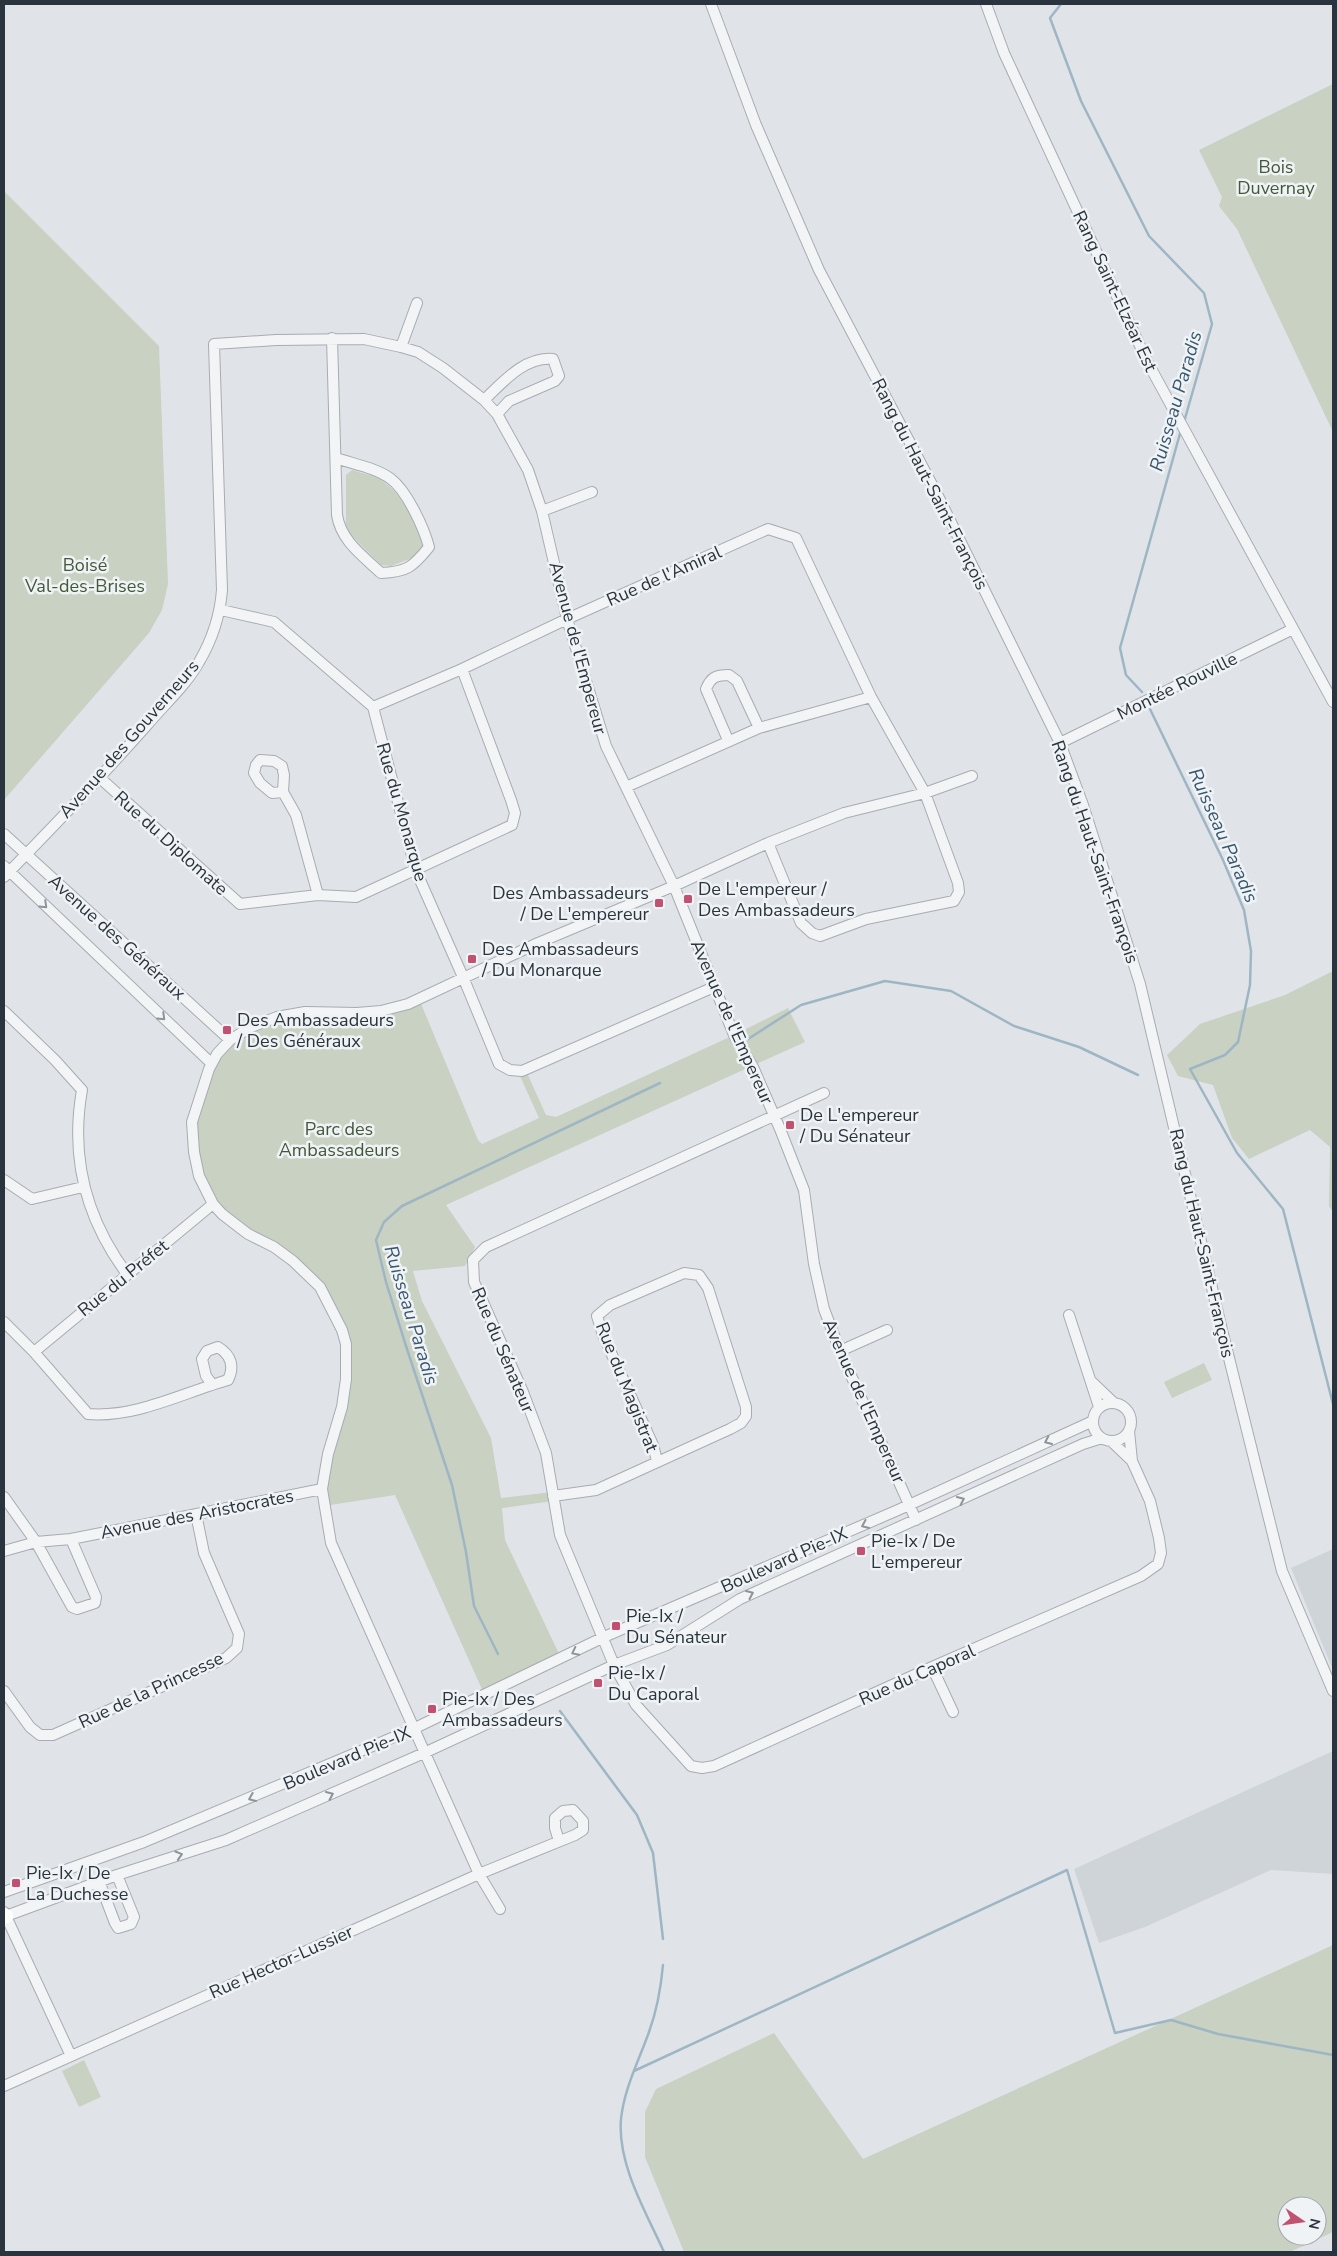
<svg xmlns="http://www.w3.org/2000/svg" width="1337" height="2256" viewBox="0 0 1337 2256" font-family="'Nunito Sans',sans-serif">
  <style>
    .built { fill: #cfd4d9 }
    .green { fill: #c8d1c2; fill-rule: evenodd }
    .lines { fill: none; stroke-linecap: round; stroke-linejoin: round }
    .stream { stroke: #9eb6c4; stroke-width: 2.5 }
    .minor-casing { stroke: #a6acb2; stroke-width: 12 }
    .highway-casing { stroke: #89939d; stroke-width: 16 }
    .minor { stroke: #f3f4f6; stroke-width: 10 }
    .highway { stroke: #fff; stroke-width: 14 }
    .oneway { stroke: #8e949a }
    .poi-dot { fill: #c15171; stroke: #f0f3f5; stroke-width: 2 }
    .labels { text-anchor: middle; stroke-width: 5; stroke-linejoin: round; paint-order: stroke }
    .park-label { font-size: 18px; fill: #435839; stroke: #f0f3f5 }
    .street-label { font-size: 18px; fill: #2a343e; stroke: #f0f3f5 }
    .poi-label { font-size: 18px; fill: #2a343e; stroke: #f0f3f5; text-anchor: start }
    .water-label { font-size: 19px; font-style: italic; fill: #38576e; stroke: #f0f3f5 }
  </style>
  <rect width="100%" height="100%" fill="#e0e4e8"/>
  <path class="built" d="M1333 1549V1670L1291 1568Z
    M1333 1751V1874L1271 1870 1145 1927 1099 1943 1074 1869Z"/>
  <path class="green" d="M1333 84V432L1237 229 1219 206 1222 197 1199 150Z
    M4 191 159 346 168 584 162 610 149 633 4 800Z
    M352 470C361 473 373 475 381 480 403 494 418 524 424 548L420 555 391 566 381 565 346 530V475Z
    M1333 971V1212L1329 1206 1330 1147 1310 1130 1249 1159 1232 1138 1213 1085 1178 1076 1167 1055 1200 1024 1285 995Z
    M419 999 478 1140 482 1144 539 1118 520 1076 527 1073 546 1115 556 1117 734 1035 788 1008 805 1042 446 1205 475 1247 465 1266 413 1271 422 1301 491 1438 501 1498 552 1492 553 1501 502 1508 505 1540 561 1658 485 1696 395 1495 324 1506 322 1489 342 1407 346 1344 320 1287 222 1214 199 1176 192 1122 200 1096 230 1040 277 1017 357 1013Z
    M1204 1363 1212 1380 1172 1398 1164 1382Z
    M1333 1945V2232L1290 2252H684L645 2157V2112L656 2089 774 2033 863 2159ZM1287 2206H1317V2236H1287Z
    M84 2060 101 2097 79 2107 62 2071Z"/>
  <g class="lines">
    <path class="stream" d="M1061 4 1050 18 1081 101 1149 236 1204 293 1212 324 1184 422
      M1142 692 1126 675 1120 648 1181 430
      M1149 707 1223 860 1244 910 1251 951 1250 985 1238 1042 1225 1055 1190 1069 1237 1153 1283 1209 1333 1404
      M748 1039 801 1005 885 981 951 991 1014 1026 1079 1047 1138 1075
      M498 1654 474 1606 466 1552 452 1485 406 1346 386 1282 376 1240 384 1222 402 1206 660 1083
      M560 1711 637 1815 653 1853 663 1939
      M663 1965C661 1987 657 2010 649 2032 639 2060 624 2089 621 2119 617 2164 646 2212 664 2252
      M634 2071 1067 1870 1115 2033 1171 2020 1218 2034 1333 2055"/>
    <defs>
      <path id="minor" d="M711 4 756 125 819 270 938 496 1012 646 1060 743 1083 805 1140 984 1222 1330 1282 1571 1333 1691
        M986 4 1004 53 1148 363 1333 702
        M332 338 337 515C341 541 363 556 381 573 407 572 413 567 429 547 424 528 407 491 391 479 377 468 353 464 336 458
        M401 347 417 303
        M484 400C503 382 525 356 553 359L559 376 555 381 509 401 497 414
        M542 511 592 492
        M221 610 274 622 373 707 416 871 463 977 499 1064 510 1070 522 1071 714 987
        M373 707 462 669 567 619 768 529 796 538 871 697 925 793 958 883 959 892 954 901 866 919 820 936 812 933 801 923 768 843
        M728 740 706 689C711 677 716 675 729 675L737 681 759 728
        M1060 743 1293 629
        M100 778 240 904 318 895 356 897 512 825 515 813 511 800 462 669
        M626 787 759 728 871 697
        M283 792 272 793 260 783 254 773 256 765 260 760 274 761 282 766 284 775 283 792 296 815 318 895
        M4 834 230 1040
        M4 866 211 1063
        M4 877C53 827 101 777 148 724 164 705 187 684 199 662 212 640 220 616 222 590L214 344 276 340 364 339 401 347 418 352 443 368 484 400 497 414 528 470 542 511 567 619 606 746 674 886 734 1035 753 1067 780 1129 804 1190 814 1264 824 1309 840 1351 916 1520
        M4 1011 55 1060 82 1090C70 1158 86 1219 127 1274
        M824 1093 486 1247 473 1260 474 1282 523 1392 546 1453 560 1535 614 1665 636 1705 691 1766 702 1768 714 1766 932 1667 1141 1576 1158 1564 1161 1553 1159 1538 1150 1501 1132 1461 1129 1431
        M4 1180 32 1199 83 1187
        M1069 1315 1099 1407
        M4 1322 34 1352 88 1414C136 1418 182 1393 228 1380 235 1366 231 1355 218 1347L207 1351 202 1359 206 1376 212 1384
        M840 1351 887 1330
        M34 1352 213 1204
        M1092 1382 1113 1402
        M1093 1422a19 19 0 1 1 38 0a19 19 0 1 1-38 0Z
        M1111 1441 1132 1461
        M553 1496 596 1490 730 1429 741 1423 746 1416V1407L708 1288 699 1275 684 1273 610 1305 597 1316 603 1335 653 1445 657 1461
        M4 1497 36 1542 72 1607 77 1609 95 1603 96 1597 71 1539
        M4 1551 36 1542 71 1539 322 1489
        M932 1667 953 1712
        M4 1691 30 1727 40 1735H53L226 1658 237 1648 239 1634 204 1553 196 1514
        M99 1881 115 1923 118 1928 131 1924 134 1917 117 1875
        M4 1892 144 1842 413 1729 604 1637 898 1510 1093 1421
        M500 1909 479 1874 331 1543 322 1489 328 1454 342 1407 346 1379V1344L342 1330 320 1287 293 1261 274 1247 248 1234 222 1214 213 1204 199 1176 194 1152 192 1122 209 1069 217 1054 230 1040 251 1027 277 1017 305 1012 357 1013 381 1011 408 1004 538 943 674 886 768 843 844 813 925 793 972 776
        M4 1912 71 2056
        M6 1916 117 1875 226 1840 424 1753 614 1665 667 1645 740 1599 1083 1444 1102 1438
        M4 2086 479 1874 575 1835 583 1830V1821L573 1810 563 1811 555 1818V1828L559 1841"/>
      <path id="highway" d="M4 1917 6 1916"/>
    </defs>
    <use href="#minor" class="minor-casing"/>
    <use href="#highway" class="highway-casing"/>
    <use href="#minor" class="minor"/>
    <use href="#highway" class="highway"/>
  </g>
  <defs><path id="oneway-chevron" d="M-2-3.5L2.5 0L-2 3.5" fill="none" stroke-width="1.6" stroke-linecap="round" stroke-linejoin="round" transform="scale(1.25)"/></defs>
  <g class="oneway">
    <use href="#oneway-chevron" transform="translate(44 905) rotate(44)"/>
    <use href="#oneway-chevron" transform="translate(162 1017) rotate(44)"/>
    <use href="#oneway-chevron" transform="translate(1048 1441) rotate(155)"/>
    <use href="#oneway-chevron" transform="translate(961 1500) rotate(-25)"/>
    <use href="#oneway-chevron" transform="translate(865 1525) rotate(156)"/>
    <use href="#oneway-chevron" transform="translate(750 1594) rotate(-24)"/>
    <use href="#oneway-chevron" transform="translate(575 1652) rotate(154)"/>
    <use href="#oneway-chevron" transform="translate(330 1795) rotate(-24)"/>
    <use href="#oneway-chevron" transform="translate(252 1798) rotate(157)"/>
    <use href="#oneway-chevron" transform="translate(179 1855) rotate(-17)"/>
  </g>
  <g class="poi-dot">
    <rect x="683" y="894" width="10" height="10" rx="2.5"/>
    <rect x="654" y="898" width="10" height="10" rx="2.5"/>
    <rect x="467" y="954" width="10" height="10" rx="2.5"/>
    <rect x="222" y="1025" width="10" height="10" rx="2.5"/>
    <rect x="785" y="1120" width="10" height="10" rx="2.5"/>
    <rect x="856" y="1546" width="10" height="10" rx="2.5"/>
    <rect x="611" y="1621" width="10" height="10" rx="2.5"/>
    <rect x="593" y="1678" width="10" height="10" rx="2.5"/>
    <rect x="427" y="1704" width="10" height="10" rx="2.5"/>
    <rect x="11" y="1878" width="10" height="10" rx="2.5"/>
  </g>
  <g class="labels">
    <g class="park-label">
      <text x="1276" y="173">Bois<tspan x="1276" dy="21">Duvernay</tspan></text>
      <text x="85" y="571">Boisé<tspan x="85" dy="21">Val-des-Brises</tspan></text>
      <text x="339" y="1135">Parc des<tspan x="339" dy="21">Ambassadeurs</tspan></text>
    </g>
    <g class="street-label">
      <text transform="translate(1115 291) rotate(65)" y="6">Rang Saint-Elzéar Est</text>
      <text transform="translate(930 484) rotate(63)" y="6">Rang du Haut-Saint-François</text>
      <text transform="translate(664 576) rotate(-24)" y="6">Rue de l'Amiral</text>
      <text transform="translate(578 648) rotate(75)" y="6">Avenue de l'Empereur</text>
      <text transform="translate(1177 686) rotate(-26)" y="6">Montée Rouville</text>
      <text transform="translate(129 739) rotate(-49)" y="6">Avenue des Gouverneurs</text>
      <text transform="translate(402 812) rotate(74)" y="6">Rue du Monarque</text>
      <text transform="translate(171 843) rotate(42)" y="6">Rue du Diplomate</text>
      <text transform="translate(1095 852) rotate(71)" y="6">Rang du Haut-Saint-François</text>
      <text transform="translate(117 937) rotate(42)" y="6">Avenue des Généraux</text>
      <text transform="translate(732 1022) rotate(66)" y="6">Avenue de l'Empereur</text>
      <text transform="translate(1202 1243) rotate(77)" y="6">Rang du Haut-Saint-François</text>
      <text transform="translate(123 1278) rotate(-39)" y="6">Rue du Préfet</text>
      <text transform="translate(503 1350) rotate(67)" y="6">Rue du Sénateur</text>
      <text transform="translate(627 1387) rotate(68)" y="6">Rue du Magistrat</text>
      <text transform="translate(864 1401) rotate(66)" y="6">Avenue de l'Empereur</text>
      <text transform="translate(197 1514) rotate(-11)" y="6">Avenue des Aristocrates</text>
      <text transform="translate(784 1560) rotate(-24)" y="6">Boulevard Pie-IX</text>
      <text transform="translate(917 1675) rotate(-24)" y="6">Rue du Caporal</text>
      <text transform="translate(151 1690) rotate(-25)" y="6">Rue de la Princesse</text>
      <text transform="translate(347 1758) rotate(-23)" y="6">Boulevard Pie-IX</text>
      <text transform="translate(281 1962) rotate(-24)" y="6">Rue Hector-Lussier</text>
    </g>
    <g class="poi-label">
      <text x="698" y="895">De L'empereur /<tspan x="698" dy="21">Des Ambassadeurs</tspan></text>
      <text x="649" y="899" text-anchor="end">Des Ambassadeurs<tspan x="649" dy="21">/ De L'empereur</tspan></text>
      <text x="482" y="955">Des Ambassadeurs<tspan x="482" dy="21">/ Du Monarque</tspan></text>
      <text x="237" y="1026">Des Ambassadeurs<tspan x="237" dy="21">/ Des Généraux</tspan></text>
      <text x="800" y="1121">De L'empereur<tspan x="800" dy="21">/ Du Sénateur</tspan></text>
      <text x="871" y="1547">Pie-Ix / De<tspan x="871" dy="21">L'empereur</tspan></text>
      <text x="626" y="1622">Pie-Ix /<tspan x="626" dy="21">Du Sénateur</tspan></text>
      <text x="608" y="1679">Pie-Ix /<tspan x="608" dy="21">Du Caporal</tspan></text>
      <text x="442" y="1705">Pie-Ix / Des<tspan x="442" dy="21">Ambassadeurs</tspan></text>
      <text x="26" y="1879">Pie-Ix / De<tspan x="26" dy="21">La Duchesse</tspan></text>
    </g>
    <g class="water-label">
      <text transform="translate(1175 401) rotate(-74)" y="7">Ruisseau Paradis</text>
      <text transform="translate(1224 835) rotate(66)" y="7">Ruisseau Paradis</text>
      <text transform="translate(412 1315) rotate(73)" y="7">Ruisseau Paradis</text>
    </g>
  </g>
  <rect width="1337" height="2256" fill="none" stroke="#2a343e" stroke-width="10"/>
  <g transform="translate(1302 2221) rotate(103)"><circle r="24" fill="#f0f3f5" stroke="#a1a7ac"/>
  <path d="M0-4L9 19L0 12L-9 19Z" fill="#c15171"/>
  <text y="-8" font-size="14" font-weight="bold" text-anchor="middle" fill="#2a343e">N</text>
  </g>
</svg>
